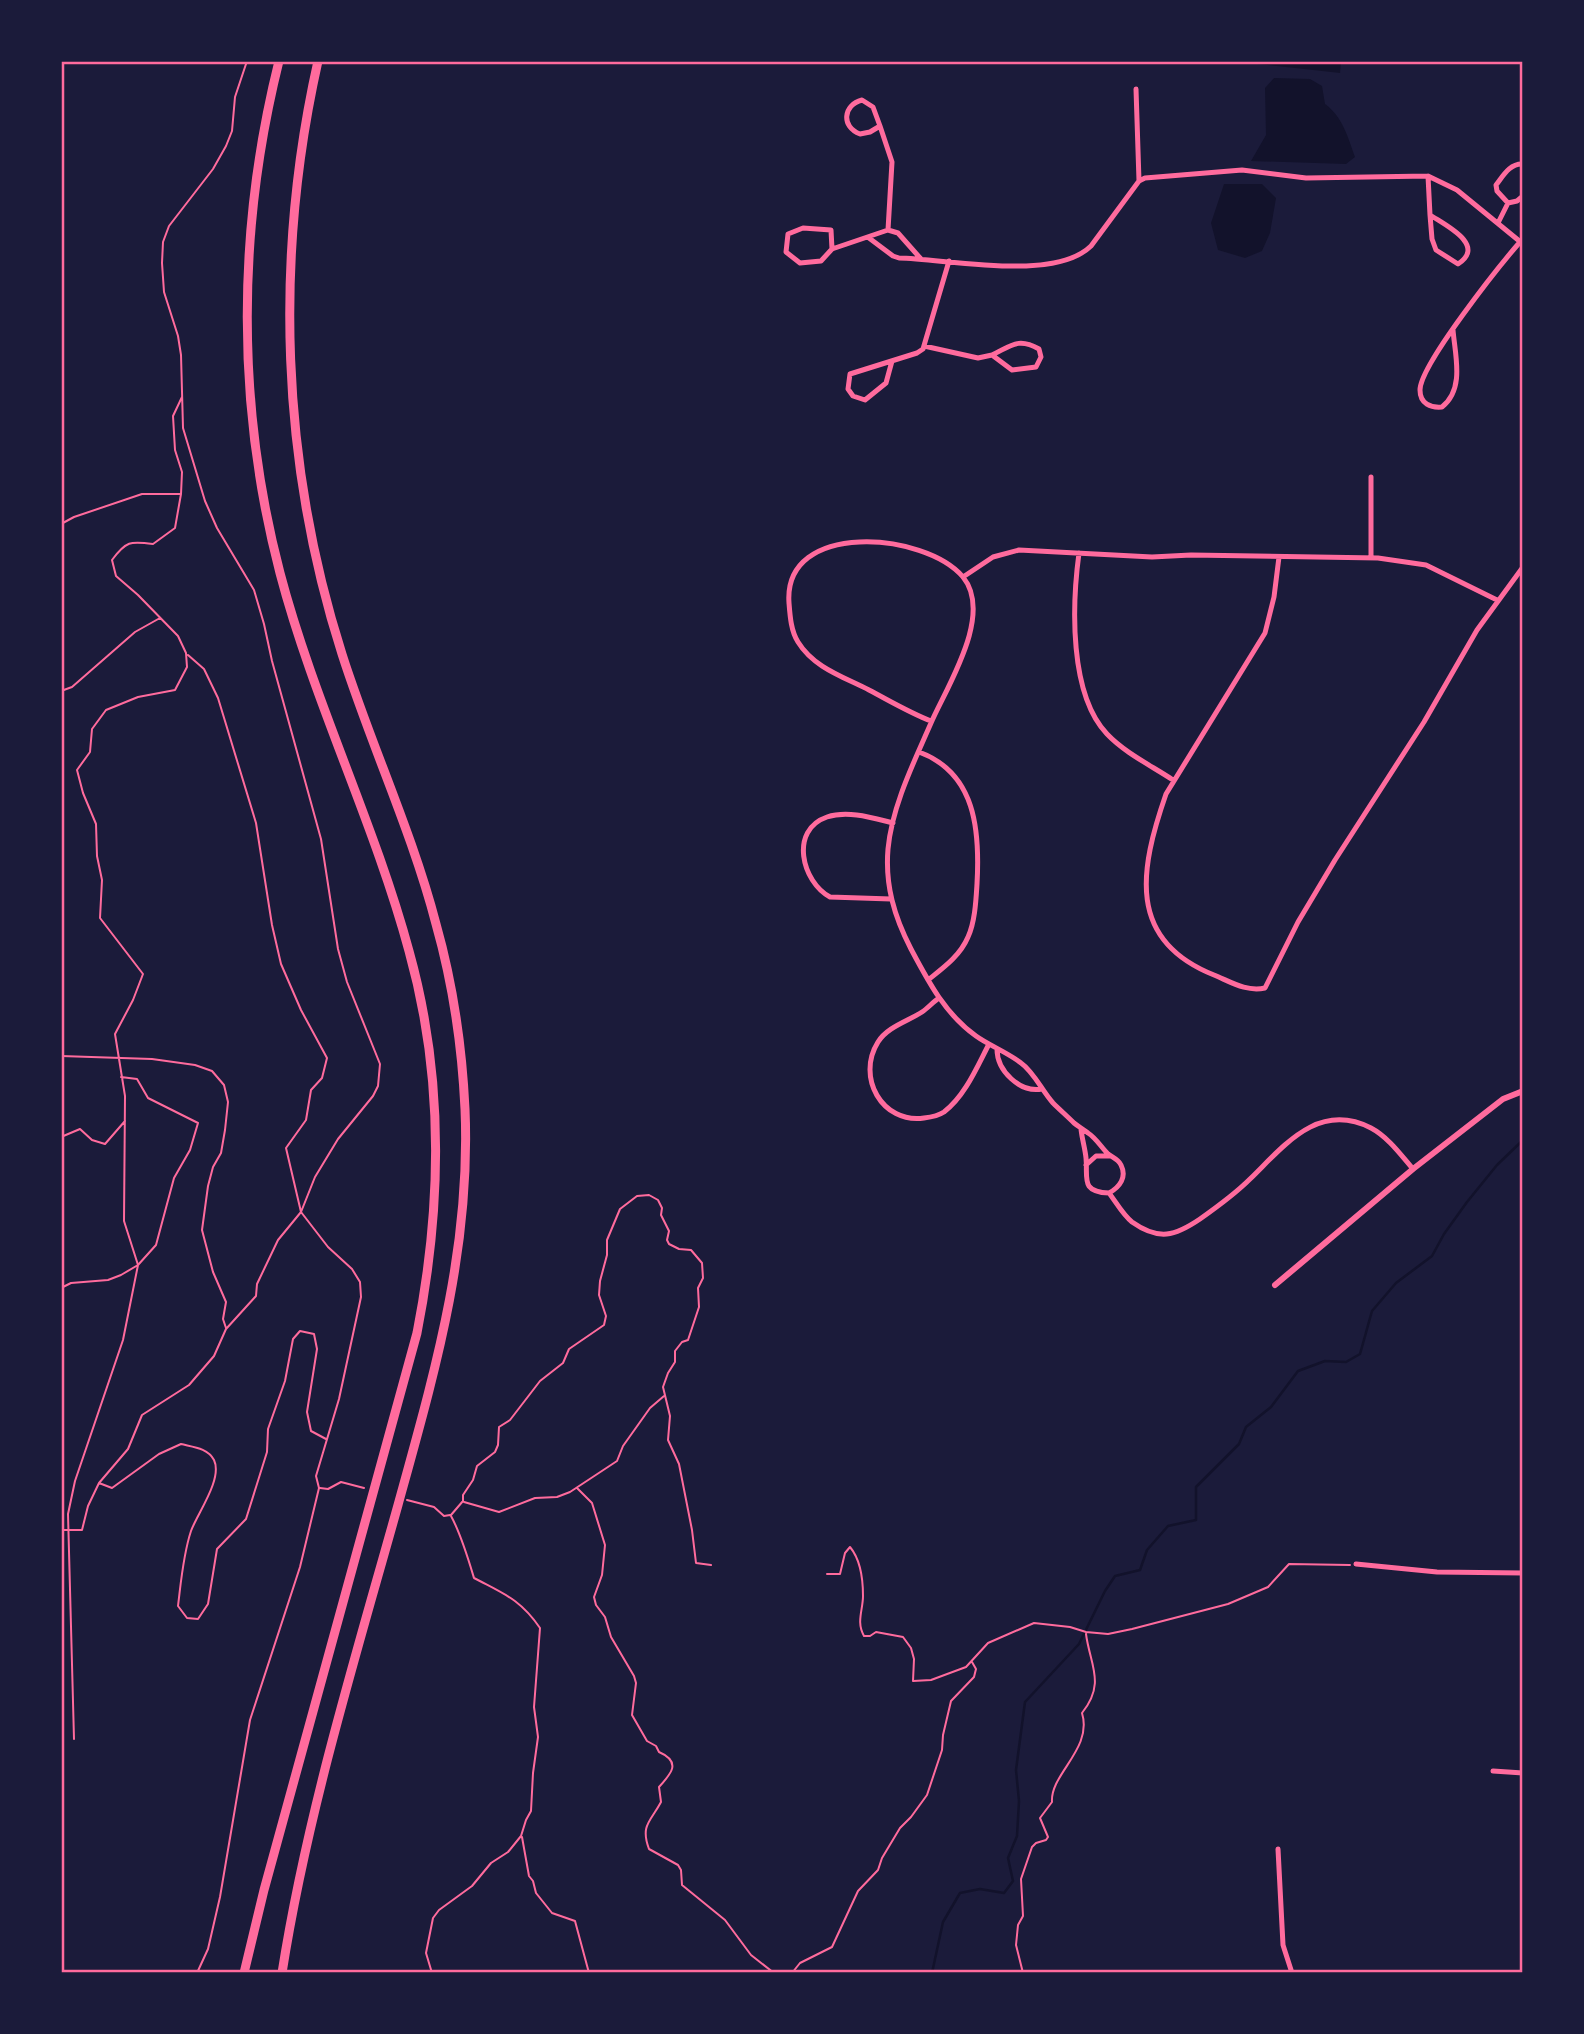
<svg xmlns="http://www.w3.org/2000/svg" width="1584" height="2034" viewBox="0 0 1584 2034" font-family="'Source Sans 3',sans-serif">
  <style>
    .water { fill: #12122b }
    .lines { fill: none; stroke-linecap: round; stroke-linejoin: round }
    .stream { stroke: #12122b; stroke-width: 2.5 }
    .path { stroke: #ff6b9d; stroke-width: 2 }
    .minor { stroke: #ff6b9d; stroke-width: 5 }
    .tertiary { stroke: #ff6b9d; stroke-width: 6 }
    .motorway { stroke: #ff6b9d; stroke-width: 9 }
    .neatline { fill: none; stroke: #ff6b9d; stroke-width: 2.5 }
  </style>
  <rect width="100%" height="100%" fill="#1b1b3a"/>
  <path class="water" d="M1258 61H1341L1340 73 1258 64Z
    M1274 78 1310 79 1322 86 1325 104C1342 116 1348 137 1355 157L1346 164 1251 161 1266 135 1265 88Z
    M1224 184H1262L1276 198 1270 233 1262 251 1245 258 1218 250 1211 223Z"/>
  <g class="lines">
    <path class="stream" d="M932 1973 943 1922 960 1893 980 1889 1004 1893 1013 1881 1008 1858 1017 1836 1019 1801 1016 1770 1025 1702 1079 1644 1105 1591 1115 1576 1140 1570 1147 1550 1168 1526 1196 1520V1487L1239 1444 1246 1427 1271 1407 1298 1371 1325 1361 1346 1362 1360 1354 1372 1311 1396 1283 1432 1256 1444 1234 1467 1202 1497 1165 1523 1140"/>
    <path class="path" d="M61 524 74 517 142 494H180
      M188 655 204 669 218 698 256 823 272 925 281 964 301 1010 327 1058 322 1078 311 1090 306 1120 286 1148 301 1212 328 1247 352 1269 360 1282 361 1297 339 1399 316 1476 319 1488 300 1567 250 1720 220 1897 208 1949 197 1973
      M61 691 72 687 135 632 160 618
      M61 1056 152 1059 195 1065 212 1071 224 1085 228 1102 225 1130 221 1153 213 1167 208 1186 202 1230 213 1272 226 1302 223 1319 226 1328
      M61 1137 80 1129 92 1140 105 1144 125 1121
      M61 1288 71 1283 108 1280 121 1275 138 1265 156 1245 174 1178 190 1150 198 1123 148 1098 137 1079 121 1077
      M99 1483 112 1488 159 1454 181 1444C193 1447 208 1448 214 1460 223 1479 197 1514 191 1531 183 1555 181 1582 178 1606L187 1618 198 1619 208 1604 217 1549 246 1519 267 1452 268 1429 285 1381 293 1339 300 1331 314 1334 317 1349 307 1412 311 1431 326 1439
      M320 1488 328 1489 341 1482 364 1488
      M577 1488 592 1503 605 1545 602 1575 594 1597 596 1605 605 1617 611 1637 634 1676 636 1683 632 1715 647 1741 656 1746 659 1752C682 1762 671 1774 659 1787L661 1802C651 1821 640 1825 649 1849L678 1865 681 1870 682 1885 725 1920 751 1955 774 1973
      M407 1500 434 1507 444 1516 450 1515
      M464 1502 499 1512 535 1498 557 1497 570 1492 617 1461 623 1446 650 1408 664 1396
      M451 1515 463 1501V1495L473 1480 477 1466 495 1452 498 1445 499 1427 510 1420 540 1381 563 1363 569 1349 604 1325 606 1316 599 1295 600 1281 607 1255V1240L620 1209 637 1196 649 1195 658 1200 662 1208 661 1215 669 1231 667 1240 669 1244 679 1249 691 1250 702 1263 703 1278 698 1288 699 1307 688 1340 682 1342 675 1351V1362L668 1373 663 1387 670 1416 668 1440 679 1464 692 1530 696 1563 711 1565
      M61 1530H82L88 1506 99 1483 128 1449 142 1415 189 1385 214 1356 226 1329 256 1296 257 1284 278 1240 301 1212 315 1177 338 1139 373 1096 378 1086 380 1064 347 982 338 949 321 839 272 661 264 624 254 590 217 528 205 501 183 428 181 355 178 336 164 292 162 263 163 242 169 226 213 169 226 146 232 131 235 97 247 61
      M827 1574H840L845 1553 850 1547C860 1559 863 1580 863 1596 863 1610 856 1622 864 1636H870L876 1632 903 1637 911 1648 914 1659 913 1681 931 1680 966 1667 988 1643 1034 1623 1070 1627 1086 1632 1108 1634 1132 1629 1228 1604 1268 1587 1289 1564 1350 1565
      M74 1739 68 1514 75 1481 123 1340 138 1265 124 1221 125 1096 115 1034 133 1000 143 974 100 918 102 880 97 856 96 824 83 793 77 770 90 752 92 729 106 710 138 697 175 690 187 667 186 653 178 636 138 595 116 576 112 560C126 541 130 541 153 544L175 528 181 494 182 472 175 450 173 416 182 397
      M522 1837 529 1876 533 1881 536 1893 552 1913 575 1921 589 1973
      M432 1973 426 1953 433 1918 439 1910 472 1886 491 1863 508 1852 521 1836 526 1820 531 1811 533 1773 538 1737 534 1707 540 1628C520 1599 504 1594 474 1578 468 1558 461 1534 451 1516
      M792 1973 800 1963 832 1947 858 1891 878 1870 882 1858 900 1828 911 1817 927 1795 942 1750 943 1735 951 1701 974 1677 976 1669 972 1662
      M1023 1973 1016 1945 1018 1925 1023 1916 1021 1879 1032 1847 1036 1843 1046 1840 1048 1837 1040 1818 1052 1802C1050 1774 1093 1749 1082 1713 1106 1683 1090 1665 1086 1634"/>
    <path class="minor" d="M1136 89 1139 181
      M862 100 873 107 880 126 870 132 860 134C841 127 843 105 862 100Z
      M880 126 892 162 888 230
      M1523 164C1510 163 1503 176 1496 185L1497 191 1508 203 1517 201 1523 196
      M1428 176 1430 215
      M1430 215C1445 225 1487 245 1458 264L1436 250 1432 239Z
      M1498 223 1508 203
      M803 228 831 230 832 249 821 261 800 263 786 252 788 234Z
      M869 238 893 256 899 258C949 259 1054 282 1091 246L1139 181 1145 178 1242 170 1306 178 1428 176 1457 190 1523 244
      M832 249 888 230 898 233 921 259
      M1453 330C1455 355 1465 389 1442 407 1431 408 1420 404 1420 390 1420 365 1500 265 1520 242
      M924 346 978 358 992 355 1012 370 1036 367 1041 357 1039 349C1018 337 1011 346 992 355
      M892 361 886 383 865 400 853 396 848 389 850 374 917 353 923 349 949 261
      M1371 477V558
      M1079 553C1072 605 1069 694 1107 734 1125 753 1152 766 1173 780
      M1279 557 1274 597 1265 633 1166 794C1140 869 1126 940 1214 975 1231 982 1246 992 1265 988L1298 922 1335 860 1424 722 1477 630 1523 567
      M963 577 993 557 1019 550 1152 557 1191 555 1378 558 1426 565 1497 600
      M931 721C910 713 890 701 869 690 844 677 814 668 798 642 791 631 790 616 789 603 783 520 925 532 963 577 994 615 946 688 931 723 914 762 892 806 888 849 885 885 894 916 911 949 928 981 945 1014 976 1036 990 1046 1007 1052 1021 1063 1034 1072 1042 1091 1053 1103 1060 1110 1067 1116 1074 1123 1079 1127 1083 1129 1088 1133 1096 1138 1101 1147 1108 1154 1113 1158 1118 1159 1121 1165 1127 1177 1120 1187 1109 1193 1080 1192 1088 1178 1086 1158 1085 1148 1082 1139 1081 1129
      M919 752C976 773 980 831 977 884 976 900 975 922 968 937 960 956 943 968 928 980
      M891 899 830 897C802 882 789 830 827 817 848 810 873 818 893 823
      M939 998C933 1002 928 1008 922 1012 908 1021 887 1027 878 1042 856 1077 882 1124 924 1118 932 1117 938 1116 944 1112 965 1096 977 1067 989 1044
      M997 1049C997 1071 1020 1093 1042 1089
      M1086 1165 1096 1156H1110
      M1109 1193C1116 1202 1123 1215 1132 1222 1159 1241 1175 1236 1200 1219 1217 1207 1235 1194 1250 1179 1284 1146 1318 1101 1371 1128 1388 1137 1401 1155 1413 1169
      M1356 1564 1437 1572 1523 1573
      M1493 1771 1523 1773
      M1278 1849 1283 1945 1292 1973"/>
    <path class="tertiary" d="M1275 1285 1413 1169 1503 1099 1523 1091"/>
    <path class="motorway" d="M244 1973 264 1890 417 1333C442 1206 444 1076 409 951 374 822 314 702 280 573 236 405 237 229 279 61
      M282 1973C307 1814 355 1659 398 1505 435 1371 471 1249 465 1109 462 1046 453 984 436 924 412 832 371 745 342 654 281 463 274 257 318 61"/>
  </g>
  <rect width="1584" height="2034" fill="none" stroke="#1b1b3a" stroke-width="126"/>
  <rect x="63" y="63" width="1458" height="1908" class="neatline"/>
</svg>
